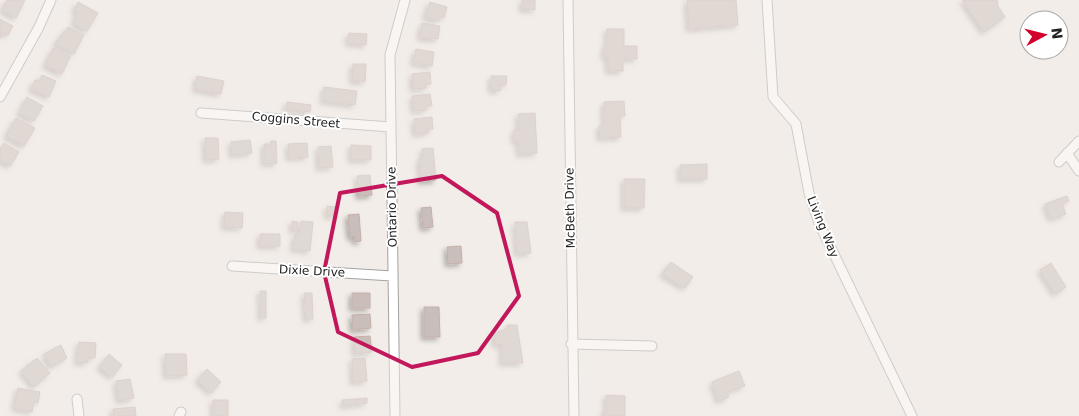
<svg xmlns="http://www.w3.org/2000/svg" width="1079" height="416" viewBox="0 0 1079 416" font-family="'DejaVu Sans',sans-serif">
  <style>
    .building { fill: #cabebb; stroke: #c5b0aa; filter: url(#shadow) }
    .lines { fill: none; stroke-linecap: round; stroke-linejoin: round }
    .minor-casing { stroke: #a3a3a3; stroke-width: 11 }
    .minor { stroke: #fff; stroke-width: 9 }
    .marked { fill: none; stroke: #c2185b; stroke-width: 4; stroke-linejoin: round }
    .labels { text-anchor: middle; stroke-width: 4; stroke-linejoin: round; paint-order: stroke }
    .street-label { font-size: 12px; fill: #222; stroke: #fff }
  </style>
  <defs>
    <filter id="shadow"><feDropShadow dx="-3" dy="3" stdDeviation="2.5" flood-color="#0004"/></filter>
  </defs>
  <rect width="100%" height="100%" fill="#f2ede8"/>
  <path class="building" d="M7 0H25L16 18 2 10Z
    M522 0H535V10L522 9Z
    M687 0H736L738 25 689 29Z
    M962 0H997L998 6 1005 17 984 32Z
    M78 2 98 13 87 31 73 23 78 13 74 11Z
    M430 2 447 7 444 18 439 17 438 21 425 17Z
    M0 19 13 26 8 35 3 32 0 38Z
    M422 23 440 26 438 39 420 38Z
    M68 27 84 35 74 54 55 44Z
    M607 29H624V46H637V59H623V71H608V57H604V46H607Z
    M349 33 367 34 366 45 348 43Z
    M53 48 70 57 62 74 45 65Z
    M416 49 434 52 432 66 413 63Z
    M353 64H366L365 82 352 81Z
    M430 72 431 84H425L426 88 413 89 412 74Z
    M42 75 56 81 49 97 31 89 35 80 39 81Z
    M197 76 224 81 221 94 195 89Z
    M491 76H507L506 85H500V91L491 90Z
    M324 87 357 91 355 105 323 101Z
    M430 94 432 106H426V110L414 111 412 96Z
    M27 97 43 106 34 121 19 113Z
    M624 101 625 116H620L621 137 600 138 599 126H604V102Z
    M287 102 311 105 310 112 286 109Z
    M535 113 537 153 519 154V141H514V130H519L518 114Z
    M432 117 433 129H428V133L415 134 414 119Z
    M16 118 35 128 24 146 6 136Z
    M205 138H218L219 159 206 160Z
    M250 140 252 153 232 155 231 142Z
    M271 141H276L277 163 264 164V144H271Z
    M4 143 19 152 10 166 0 160V149Z
    M307 143 308 157 289 158 288 144Z
    M351 145 371 146V160H351Z
    M331 146 333 167 319 168 318 147Z
    M433 148 436 180 421 181 419 159 423 158 422 149Z
    M707 164V179H680V165Z
    M370 175 372 195 359 196 357 176Z
    M624 179H645L644 208H624Z
    M1067 196 1069 201 1062 204 1066 214 1051 219 1045 204Z
    M327 206 336 207 335 216H327Z
    M431 207 433 227 423 228 421 208Z
    M225 212 243 213 242 228 224 227Z
    M359 214 361 241 355 242V236L350 237 348 215Z
    M292 221 298 222V230H292Z
    M301 221 313 222 310 251 293 249 295 235H299Z
    M515 222H527L531 253 517 254Z
    M260 234H280V246H260Z
    M461 246 462 263 448 264 447 247Z
    M671 262 693 277 685 288 662 274Z
    M1051 263 1066 287 1055 294 1040 270Z
    M260 291H266V318H261Z
    M304 293H312L313 319H306Z
    M352 293H370V308H352Z
    M424 307H439L440 337H424Z
    M370 314 371 328 353 330 352 315Z
    M507 325H517L523 363H502V344L495 345 494 333 507 329Z
    M370 336 372 352 355 354 354 337Z
    M79 342 96 343 95 358 88 357 87 363 77 362Z
    M61 345 67 358 51 367 44 354Z
    M109 354 122 365 112 377 99 367Z
    M165 354H186L187 375 166 376Z
    M37 358 50 373 34 387 21 371Z
    M365 358 367 381 353 382 352 359Z
    M207 369 221 382 211 393 197 380Z
    M739 371 745 386 727 392 729 397 719 401 712 382Z
    M130 379 134 398 119 401 116 381Z
    M18 388 40 392 38 403 34 402 32 412 14 408Z
    M606 395 625 396V416H602V413H606Z
    M367 398V403L343 406 342 400Z
    M213 400H228V416H213Z
    M135 407 136 416H113V409Z"/>
  <g class="lines">
    <defs>
      <path id="minor" d="M568 0 574 416
        M767 0 773 97 796 124 809 193 819 223 912 416
        M0 97 39 27 51 0
        M201 113 391 127
        M1067 153 1079 171
        M1059 162 1079 141
        M232 266 392 276
        M571 344 652 346
        M77 399 79 416
        M179 416 181 412
        M395 416 390 55 405 0"/>
    </defs>
    <use href="#minor" class="minor-casing"/>
    <use href="#minor" class="minor"/>
  </g>
  <path d="M0 0H1079V416H0ZM442 176 497 213 519 296 478 353 412 367 338 332 324 272 340 193Z" fill="#f2ede8" fill-opacity=".55" fill-rule="evenodd"/>
  <path class="marked" d="M442 176 497 213 519 296 478 353 412 367 338 332 324 272 340 193Z"/>
  <g class="labels">
    <g class="street-label">
      <text transform="translate(296 120) rotate(5)" y="4">Coggins Street</text>
      <text transform="translate(392 207) rotate(-91)" y="4">Ontario Drive</text>
      <text transform="translate(570 208) rotate(-91)" y="4">McBeth Drive</text>
      <text transform="translate(823 227) rotate(68)" y="4">Living Way</text>
      <text transform="translate(312 271) rotate(3)" y="4">Dixie Drive</text>
    </g>
  </g>
  <g transform="translate(1044 35) rotate(83)"><circle r="24" fill="#ffffff" stroke="#a7a7a7"/>
  <path d="M0-4L9 19L0 12L-9 19Z" fill="#d3002c"/>
  <text y="-8" font-size="14" font-weight="bold" text-anchor="middle" fill="#222222">N</text>
  </g>
</svg>
